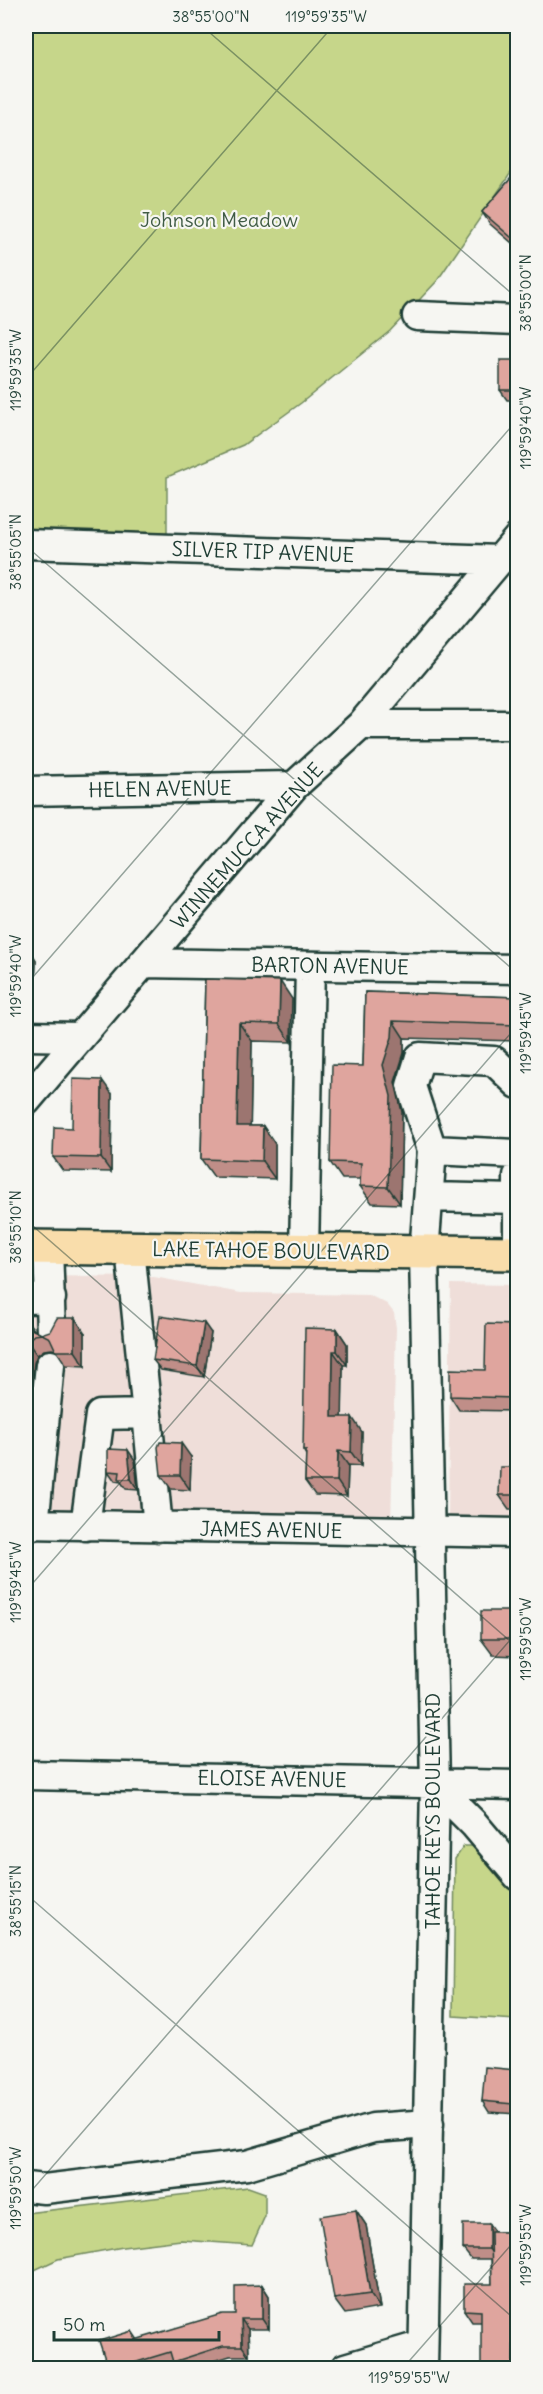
<svg xmlns="http://www.w3.org/2000/svg" width="543" height="2394" viewBox="0 0 543 2394" font-family="Delius,sans-serif">
  <style>
    .built { fill: #efded9 }
    .green { fill: #c6d68a; stroke: #728a5f; stroke-width: 1.5 }
    .lines { fill: none; stroke-linecap: round; stroke-linejoin: round }
    .minor-casing { stroke: #1f3d34; stroke-width: 33 }
    .highway-casing { stroke: #1f3d34; stroke-width: 38 }
    .minor { stroke: #f6f6f2; stroke-width: 28 }
    .highway { stroke: #f9ddab; stroke-width: 33 }
    .wall { fill: #c08e88; stroke: #1f3d34; stroke-width: 1.5 }
    .shaded-wall { fill: #9c746f; stroke: #1f3d34; stroke-width: 1.5 }
    .building { fill: #dfa59e; stroke: #1f3d34; stroke-width: 1.5 }
    .ticks { fill: none; stroke: #1f3d34; stroke-width: 1.5; stroke-opacity: 0.45 }
    .labels { text-anchor: middle; stroke-width: 4.5; stroke-linejoin: round; paint-order: stroke }
    .park-label { font-size: 20px; fill: #405c45; stroke: #f6f6f2 }
    .street-label { font-size: 20px; fill: #1f3d34; stroke: #f6f6f2 }
    .neatline { fill: none; stroke: #1f3d34; stroke-width: 2 }
    .ticks-label { font-size: 15px; text-anchor: middle; fill: #1f3d34 }
  </style>
  <rect width="100%" height="100%" fill="#f6f6f2"/>
  <filter id="ink" filterUnits="userSpaceOnUse"><feTurbulence type="fractalNoise" baseFrequency=".0167" numOctaves="2"/><feDisplacementMap in="SourceGraphic" scale="12" xChannelSelector="R" yChannelSelector="G"/><feConvolveMatrix kernelMatrix="1 2 1 2 8 2 1 2 1" color-interpolation-filters="sRGB"/></filter>
  <g filter="url(#ink)">
    <path class="built" d="M26 1276 154 1277 241 1293 369 1295 387 1304 394 1313 396 1328 391 1524 26 1516Z
      M451 1284 517 1285V1517L448 1516Z"/>
    <path class="green" d="M26 26H517V164L437 281 390 331 301 403 243 445 167 477V536L26 534Z
      M464 1846H472L489 1860 517 1895V2020L453 2016 455 1859Z
      M248 2187 265 2193V2216L252 2245 181 2240 123 2247 58 2259 26 2274V2213Z"/>
    <g class="lines">
      <defs>
        <path id="minor" d="M417 316 518 320
          M26 544 500 560
          M361 725H518
          M26 791 294 786
          M143 963 518 969
          M26 1036 80 1037
          M26 1101 294 786 361 725 518 538
          M432 1150 411 1086 420 1057 494 1061 518 1084
          M518 1176V1252
          M429 1197 517 1199
          M48 1248 51 1332
          M304 1251 310 966
          M26 1299 51 1298
          M147 1414 158 1527
          M26 1524 518 1533
          M34 1525 50 1365
          M85 1526 100 1415 147 1414 130 1249
          M26 1775 518 1785
          M435 1785 474 1824 518 1876
          M26 2187 44 2189 247 2165 373 2128 429 2124
          M345 2368 423 2345
          M423 2368 435 1785 424 1253 432 1150 518 1154"/>
        <path id="highway" d="M26 1247 518 1253"/>
      </defs>
      <use href="#minor" class="minor-casing"/>
      <use href="#highway" class="highway-casing"/>
      <use href="#minor" class="minor"/>
      <use href="#highway" class="highway"/>
    </g>
    <path class="wall" d="M518 170V248L490 224 482 212Z
      M518 360V400H507L500 390Z
      M26 949H29L36 960 35 984H26Z
      M205 979 292 999 291 1042 252 1041 250 1126H263L275 1144V1179L214 1177 201 1159Z
      M365 992 518 997V1041L404 1038V1053L395 1082 402 1112 400 1204 372 1203 360 1186 361 1179H342L330 1162 363 1066Z
      M112 1094 111 1172 63 1171 53 1157 72 1128Z
      M26 1319 34 1330 41 1334 85 1333V1366L66 1365 56 1350 52 1349 44 1350 37 1355 34 1363 28 1418H26Z
      M514 1325 518 1330V1411L459 1410 450 1396 485 1370Z
      M337 1329 347 1344V1365H343L342 1417 362 1432 361 1466 348 1465 347 1496 315 1495 305 1481 306 1455 303 1450Z
      M211 1333 204 1377 161 1370 153 1360Z
      M191 1457 190 1490 171 1489 161 1475Z
      M135 1460 138 1490 126 1489 121 1482 115 1481 108 1471Z
      M518 1467V1509H509L499 1495Z
      M518 1611V1656L493 1655 481 1639Z
      M518 2072V2114L489 2112 482 2101Z
      M356 2210 366 2225 380 2308 345 2314 334 2299Z
      M495 2232H518V2368L481 2322H472L464 2310 492 2284 491 2259H471L463 2249Z
      M262 2285 269 2296V2329H248L249 2356H230L191 2368H178L174 2364 158 2368H108L132 2331 138 2340 235 2314Z"/>
    <path class="shaded-wall" d="M29 949 36 960 35 984 28 974Z
      M280 981 292 999 291 1042 279 1024Z
      M393 1021 404 1038V1053L395 1082 402 1112 400 1204 388 1187 383 1065Z
      M239 1023 252 1041 250 1144 237 1126Z
      M102 1080 112 1094 111 1172 101 1158Z
      M263 1126 275 1144V1179L262 1161Z
      M75 1318 85 1333V1366L75 1351Z
      M26 1319 34 1331 27 1327Z
      M204 1323 211 1333 204 1377 197 1366Z
      M337 1329 347 1344V1365L337 1351Z
      M27 1341 37 1355 34 1363 28 1418 26 1414V1344Z
      M333 1351 343 1365 342 1431 332 1417Z
      M514 1374 518 1380V1404L513 1398Z
      M352 1417 362 1432 361 1466 351 1452Z
      M181 1443 191 1457 190 1490 180 1475Z
      M128 1450 135 1460 138 1490 131 1479Z
      M338 1451 348 1465 347 1496 337 1481Z
      M516 2070 518 2072V2110L513 2104Z
      M356 2210 366 2225 380 2308 370 2294Z
      M489 2224 496 2234V2259L489 2249Z
      M515 2278 518 2282V2368H513Z
      M262 2285 269 2296V2329L262 2319Z
      M241 2319 248 2329 249 2356 242 2346Z"/>
    <path class="building" d="M518 170V243L482 212Z
      M500 360H518V390H500Z
      M26 949H29L28 974H26Z
      M205 979 280 981 279 1024 239 1023 237 1126H263L262 1161 201 1159Z
      M365 992 518 997V1025L393 1021 392 1037 383 1065 391 1096 388 1187 360 1186 361 1163 330 1162 332 1065 363 1066Z
      M73 1079 102 1080 101 1158 53 1157 54 1127 72 1128Z
      M160 1316 204 1323 197 1366 153 1360Z
      M57 1318H75V1351H56L50 1338 42 1334 34 1335 27 1341 26 1344V1321L27 1327 41 1334 50 1331Z
      M486 1324 514 1325V1330H518V1374H514L513 1398 450 1396V1369L485 1370Z
      M305 1328 337 1329V1351H333L332 1417H352L351 1452 338 1451 337 1481H305L306 1450H303Z
      M160 1442 181 1443 180 1475H161L158 1447Z
      M108 1449 128 1450 131 1479H119L120 1472 108 1471Z
      M500 1467H518V1495H499Z
      M481 1611H518V1639H481Z
      M485 2067 516 2070 513 2104 482 2101Z
      M356 2210 370 2294 334 2299 320 2216Z
      M463 2224H489V2249H463Z
      M491 2232H518V2278H515L513 2368H481V2311L464 2310V2284H492Z
      M262 2285V2319H241L242 2346H223L173 2362 170 2352 117 2368H108L99 2341 132 2331 135 2340 222 2314H235V2286Z
      M78 2365 79 2368H63Z"/>
  </g>
  <path class="ticks" d="M202 26 518 299M26 379 333 26M26 546 518 974M26 985 518 419M26 1220 518 1648M26 1591 518 1025M26 1894 518 2322M26 2197 518 1631M403 2368 518 2237"/>
  <g class="labels">
    <g class="park-label">
      <text x="219" y="227">Johnson Meadow</text>
    </g>
    <g class="street-label">
      <text transform="translate(263 552) rotate(2)" y="7">SILVER TIP AVENUE</text>
      <text transform="translate(160 789) rotate(-1)" y="7">HELEN AVENUE</text>
      <text transform="translate(247 846) rotate(-48)" y="7">WINNEMUCCA AVENUE</text>
      <text transform="translate(330 966) rotate(1)" y="7">BARTON AVENUE</text>
      <text transform="translate(271 1251) rotate(1)" y="7">LAKE TAHOE BOULEVARD</text>
      <text transform="translate(271 1530) rotate(1)" y="7">JAMES AVENUE</text>
      <text transform="translate(272 1779) rotate(1)" y="7">ELOISE AVENUE</text>
      <text transform="translate(433 1811) rotate(-90)" y="7">TAHOE KEYS BOULEVARD</text>
    </g>
  </g>
  <rect width="543" height="2394" fill="none" stroke="#f6f6f2" stroke-width="66"/>
  <path d="M54 2331v9h165v-9" fill="none" stroke="#1f3d34" stroke-width="3"/>
  <text x="63" y="2331" font-size="18" fill="#1f3d34" stroke="#f6f6f2" stroke-width="4.5" paint-order="stroke">50 m</text>
  <rect x="33" y="33" width="477" height="2328" class="neatline"/>
  <g class="ticks-label">
    <text x="211" y="22">38°55'00"N</text>
    <text x="326" y="22">119°59'35"W</text>
    <text transform="translate(526 293) rotate(-90)" y="5">38°55'00"N</text>
    <text transform="translate(16 370) rotate(-90)" y="5">119°59'35"W</text>
    <text transform="translate(526 428) rotate(-90)" y="5">119°59'40"W</text>
    <text transform="translate(16 552) rotate(-90)" y="5">38°55'05"N</text>
    <text transform="translate(16 976) rotate(-90)" y="5">119°59'40"W</text>
    <text transform="translate(526 1033) rotate(-90)" y="5">119°59'45"W</text>
    <text transform="translate(16 1227) rotate(-90)" y="5">38°55'10"N</text>
    <text transform="translate(16 1582) rotate(-90)" y="5">119°59'45"W</text>
    <text transform="translate(526 1639) rotate(-90)" y="5">119°59'50"W</text>
    <text transform="translate(16 1901) rotate(-90)" y="5">38°55'15"N</text>
    <text transform="translate(16 2188) rotate(-90)" y="5">119°59'50"W</text>
    <text transform="translate(526 2245) rotate(-90)" y="5">119°59'55"W</text>
    <text x="409" y="2383">119°59'55"W</text>
  </g>
</svg>
